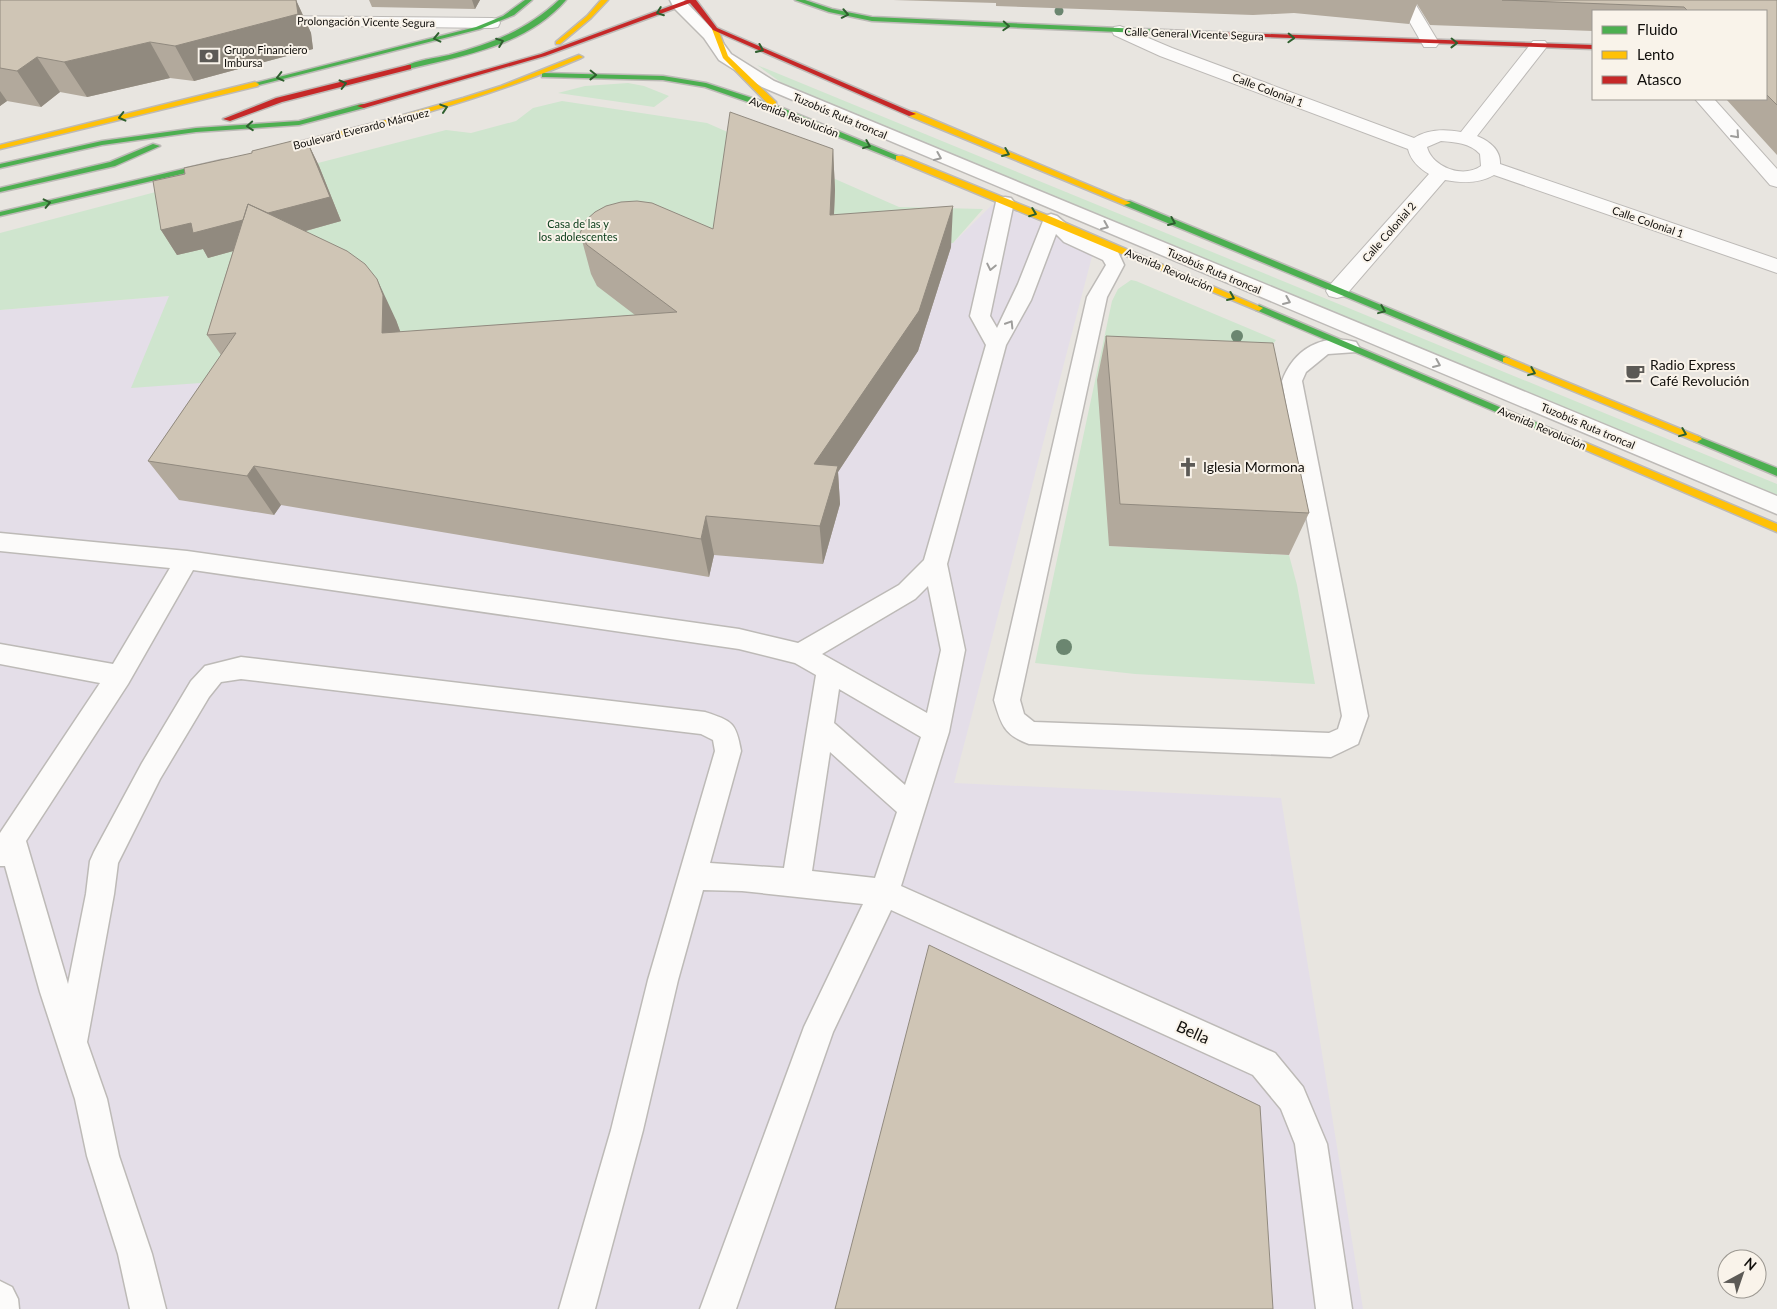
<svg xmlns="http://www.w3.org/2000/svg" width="1777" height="1309" viewBox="0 0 1777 1309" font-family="Lato,sans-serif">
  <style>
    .commercial { fill: #e4dee8 }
    .green { fill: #cfe5ce }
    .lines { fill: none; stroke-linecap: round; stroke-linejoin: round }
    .lane-casing { stroke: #bdbab7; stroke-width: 3 }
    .street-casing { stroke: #bdbab7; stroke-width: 2 }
    .fast-casing { stroke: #bdbab7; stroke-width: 3 }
    .slow-casing { stroke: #bdbab7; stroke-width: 3 }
    .jam-casing { stroke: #bdbab7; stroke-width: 3 }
    .lane { fill: #fcfbfa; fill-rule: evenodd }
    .street { fill: #fcfbfa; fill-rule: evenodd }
    .fast { fill: #4caf50; fill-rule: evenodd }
    .slow { fill: #ffc107; fill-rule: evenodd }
    .jam { fill: #c62828; fill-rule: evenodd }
    .tree { fill: #6b8670 }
    .wall { fill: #b2a99c }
    .shaded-wall { fill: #918a7f }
    .building { fill: #cfc5b5; stroke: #918a7f }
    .oneway { stroke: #2e5f2e }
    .oneway2 { stroke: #9e9d9b }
    .labels { text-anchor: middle; stroke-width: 4; stroke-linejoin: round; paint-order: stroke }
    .far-street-label { font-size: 11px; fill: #110f0c; stroke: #f9f3ea }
    .far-poi-label { font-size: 11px; fill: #110f0c; stroke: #f9f3ea; text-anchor: start }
    .far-park-label { font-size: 11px; fill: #053915; stroke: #f9f3ea }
    .poi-label { font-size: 14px; fill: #110f0c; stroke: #f9f3ea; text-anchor: start }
    .near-street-label { font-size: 16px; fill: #110f0c; stroke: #f9f3ea }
  </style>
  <rect width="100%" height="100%" fill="#e8e5e0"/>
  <path class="commercial" d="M994 203 1095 245 954 783 1281 798 1363 1309H0V310L170 296 132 387 720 261 953 243Z"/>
  <path class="green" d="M757 65 1777 484V500L797 94Z
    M628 83 644 86 669 96 654 107 558 93 585 86Z
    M562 101 707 123 899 207 983 209 953 243 720 261 718 346 131 388 169 296 0 310V233L167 189 240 183 446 130 471 133 516 121 533 108Z
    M1131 280 1136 281 1276 340 1256 368 1109 546 1289 555 1297 585 1315 684 1135 674 1035 663 1112 301 1118 289Z"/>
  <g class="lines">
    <defs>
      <path id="lane" d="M670 0H684L715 32 731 54 774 81 1777 496V514L762 87 719 60 704 38 674 8Z
        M1005 197 1011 198 1014 202 990 316 997 328 1018 284 1045 216 1051 214 1057 216 1078 234 1118 252 1124 265 1107 297 1020 700 1024 714 1034 722 1329 733 1338 729 1342 716 1282 381C1294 349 1322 333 1356 342L1359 347 1356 352 1328 354 1306 372 1302 381 1368 716 1358 744 1331 757 1029 744C1004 735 1001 724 994 700L1087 297 1106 265 1103 260 1064 242 1056 234 1031 300 1006 345 947 564 965 650 949 732 901 886 1275 1053 1303 1087 1327 1144 1352 1309H1316L1295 1144 1281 1109 1253 1075 891 910 833 1032 736 1309H700L804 1027 863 904 742 891 703 890 678 980 643 1130 595 1309H559L611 1130 648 980 715 751 713 740 701 734 241 679 221 682 209 697 160 779 118 863 114 894 87 1042 107 1099 119 1156 152 1254 166 1309H130L118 1254 87 1156 75 1099 40 992 5 866H0V833L100 683 0 664V644L113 664 170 568 0 551V533L187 551 739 629 798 643 899 585 924 560 986 345 970 316 996 202 999 198ZM193 570 739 649 795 663 816 675 784 868 710 863 741 751C736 722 732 721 705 712L241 657 205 666 191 681 142 763 94 852 90 861 86 894 68 984 26 841 128 684ZM928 586 941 650 927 713 822 654 915 599ZM839 689 921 737 905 785 834 723ZM830 752 897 812 875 878 812 871Z
        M0 1281 12 1287 18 1299 19 1309H0Z"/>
      <path id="street" d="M1397 0H1413L1439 43 1436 47H1424Z
        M269 16 492 18 498 19 500 23 498 27 492 28 263 25 261 21 263 17Z
        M1120 26 1172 48 1414 138C1428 129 1445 129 1461 132L1533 41H1545L1548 45 1545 49 1477 136C1489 141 1501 150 1500 164L1777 259V273L1494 175C1479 184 1461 183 1445 180L1345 296 1337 298 1329 296 1326 291 1329 286 1429 174C1419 168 1411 161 1408 149L1160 56 1114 35 1112 31 1114 27ZM1441 141C1455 142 1470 143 1480 154L1481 166C1463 179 1432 167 1427 147Z
        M1695 99H1714L1777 169V187L1770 185Z"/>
      <path id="fast" d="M525 0H532L514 15 480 29 255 86 251 84 476 27 503 16Z
        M559 0H566C527 45 464 56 408 69L404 67C416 60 436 58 449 55 491 44 527 30 559 0Z
        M795 0H805L832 9 872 17 1209 32 1212 34 1209 36 872 21 829 12Z
        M542 73 663 76 706 83 780 107 903 158 896 160 774 111 705 87 663 80 545 77H542Z
        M361 104H364V108L299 125 196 132 102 145 0 168V164L102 141 196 128 299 121Z
        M153 144 160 146 115 166 0 192V188L110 162Z
        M222 160H225V164L0 216V212Z
        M1124 201H1130L1509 358 1511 360 1506 363 1503 362 1124 205Z
        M1259 305 1587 444 1589 446 1587 448H1581L1256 310 1255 308Z
        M1697 436 1777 468V476L1694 441 1692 439Z"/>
      <path id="slow" d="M601 0H608L591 18 560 44H556V42L587 16Z
        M715 27 718 29 728 56 776 102V106H770L723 58 712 29Z
        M579 55 583 57 581 58C481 101 377 128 271 152L267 150 386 120 463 98 501 86Z
        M255 82 259 84 258 86 0 149V145Z
        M909 112H915L1131 203 1124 205 909 116Z
        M896 156H902L1054 218 1263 308 1259 311 1256 310 896 160Z
        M1506 357 1700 437 1702 439 1697 442 1694 441 1503 362V358Z
        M1584 442 1777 524V532L1581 448 1579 446 1581 444Z"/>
      <path id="jam" d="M687 0H696L717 28 916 114 909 116 713 30 690 3 545 56 364 108 357 106 541 54Z
        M1209 32 1593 45V49L1207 35V33Z
        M408 65H411V69L282 102 230 121 223 119 276 98Z"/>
    </defs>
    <use href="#lane" class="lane-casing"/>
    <use href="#street" class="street-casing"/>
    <use href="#fast" class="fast-casing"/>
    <use href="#slow" class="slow-casing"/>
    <use href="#jam" class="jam-casing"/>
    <use href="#lane" class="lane"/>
    <use href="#street" class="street"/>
    <use href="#fast" class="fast"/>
    <use href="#slow" class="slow"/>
    <use href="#jam" class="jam"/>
  </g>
  <g class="tree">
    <circle cx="1059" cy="11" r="4.5"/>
    <circle cx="1237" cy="336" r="6"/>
    <circle cx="1064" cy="647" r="8"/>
  </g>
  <path class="wall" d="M0 0H296L311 33 313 49 194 81 170 78 87 97 60 92 41 107 7 101 0 106Z
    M369 0H480L475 9 372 7Z
    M893 0H1777V155L1726 99H1766V11H1593V31L1430 25 1417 4 1409 24 1294 13 1253 15 996 6V3Z
    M307 141 319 166 341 221 306 231 396 320 400 332 635 315 597 286 591 274 580 233 713 229 833 149 835 190 834 215 951 247 918 351 838 472 840 504 823 564 714 555 709 577 281 505 274 515 179 500 148 461 221 355 207 335 233 251 208 258 203 249 177 255 161 230 185 174Z
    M1106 336 1309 513 1289 555 1109 546 1097 380Z"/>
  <path class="shaded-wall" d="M296 0 311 33 313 49 194 81 175 46Z
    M472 0H480L475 9Z
    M150 42 170 78 87 97 64 62Z
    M37 57 60 92 41 107 17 71Z
    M0 91 7 101 0 106Z
    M307 141 319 166 341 221 208 258 203 249 177 255 161 230Z
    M833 149 835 190 832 256 830 215Z
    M953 206 951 247 918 351 838 472 840 504 823 564 814 464Z
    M377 279 396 320 402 336 382 333Z
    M254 466 281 505 274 515 247 476Z
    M706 516 714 555 709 577 701 539Z"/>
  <path class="building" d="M0 0H296L298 14 175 46 150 42 64 62 37 57 17 71 0 68Z
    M1502 0H1777V105L1766 94V11H1688L1684 7Z
    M730 112 833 149 830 215 953 206 919 311 814 464 838 466 820 526 706 516 701 539 254 466 247 476 148 461 236 333 207 335 248 204 347 251 365 264 377 279 383 295 382 333 677 312 587 245 580 233 586 220 595 212 606 206 621 202 637 201 652 203 713 229Z
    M292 141H307L330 197 268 213 248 204 243 220 193 233 191 223 161 230 153 181 185 174 184 168 252 153V151Z
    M1106 336 1273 343 1309 513 1120 504Z
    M929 945 1260 1106 1273 1309H835Z"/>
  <defs><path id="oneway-chevron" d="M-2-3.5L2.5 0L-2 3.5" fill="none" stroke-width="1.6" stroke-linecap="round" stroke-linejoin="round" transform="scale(1.25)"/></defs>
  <g class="oneway">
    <use href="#oneway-chevron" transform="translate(660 12) rotate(159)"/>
    <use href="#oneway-chevron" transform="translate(845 14) rotate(11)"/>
    <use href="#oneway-chevron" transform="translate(1006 26) rotate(3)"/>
    <use href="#oneway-chevron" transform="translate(437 38) rotate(167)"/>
    <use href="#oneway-chevron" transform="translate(1291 38) rotate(2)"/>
    <use href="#oneway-chevron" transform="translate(500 42) rotate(-21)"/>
    <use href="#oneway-chevron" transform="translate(1454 43) rotate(1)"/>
    <use href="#oneway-chevron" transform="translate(760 49) rotate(24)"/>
    <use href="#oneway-chevron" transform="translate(593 75) rotate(1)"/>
    <use href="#oneway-chevron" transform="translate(280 77) rotate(166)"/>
    <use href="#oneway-chevron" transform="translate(343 84) rotate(-14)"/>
    <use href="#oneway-chevron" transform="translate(444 108) rotate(-18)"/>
    <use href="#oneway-chevron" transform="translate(122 117) rotate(166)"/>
    <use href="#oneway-chevron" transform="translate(250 126) rotate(176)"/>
    <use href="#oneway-chevron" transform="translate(867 145) rotate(22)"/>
    <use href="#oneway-chevron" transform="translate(1006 153) rotate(23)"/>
    <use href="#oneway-chevron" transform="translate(47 203) rotate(-13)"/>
    <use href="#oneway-chevron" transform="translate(1033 213) rotate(21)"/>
    <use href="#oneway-chevron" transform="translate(1172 222) rotate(23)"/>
    <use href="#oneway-chevron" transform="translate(1231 297) rotate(23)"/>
    <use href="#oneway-chevron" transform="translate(1382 310) rotate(22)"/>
    <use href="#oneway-chevron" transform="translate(1532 372) rotate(22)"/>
    <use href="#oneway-chevron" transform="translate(1683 433) rotate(22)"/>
  </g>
  <g class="oneway2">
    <use href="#oneway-chevron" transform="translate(1736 135) rotate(48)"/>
    <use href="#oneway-chevron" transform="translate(938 157) rotate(23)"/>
    <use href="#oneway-chevron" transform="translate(1105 226) rotate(23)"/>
    <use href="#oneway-chevron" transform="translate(991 267) rotate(102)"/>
    <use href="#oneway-chevron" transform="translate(1287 301) rotate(23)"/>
    <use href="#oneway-chevron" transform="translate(1010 324) rotate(-58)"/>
    <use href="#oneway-chevron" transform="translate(1437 364) rotate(23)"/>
  </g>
  <defs>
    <symbol id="bank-bare" viewBox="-9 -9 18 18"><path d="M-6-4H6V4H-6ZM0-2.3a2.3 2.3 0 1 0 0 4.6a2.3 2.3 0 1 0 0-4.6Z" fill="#5c5a56" stroke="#f9f3ea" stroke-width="2.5" paint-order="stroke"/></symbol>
    <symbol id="cafe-bare" viewBox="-9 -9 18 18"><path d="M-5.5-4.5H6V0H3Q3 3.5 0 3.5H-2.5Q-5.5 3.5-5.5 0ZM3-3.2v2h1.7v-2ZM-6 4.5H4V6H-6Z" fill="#5c5a56" stroke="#f9f3ea" stroke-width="2.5" paint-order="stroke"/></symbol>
    <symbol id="church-bare" viewBox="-9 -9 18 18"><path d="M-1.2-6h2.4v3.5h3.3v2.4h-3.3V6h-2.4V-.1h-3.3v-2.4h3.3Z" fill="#5c5a56" stroke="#f9f3ea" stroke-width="2.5" paint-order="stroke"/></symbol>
  </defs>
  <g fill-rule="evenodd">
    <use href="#bank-bare" x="195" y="42" width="28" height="28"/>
    <use href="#cafe-bare" x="1621" y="359" width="28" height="28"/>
    <use href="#church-bare" x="1174" y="453" width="28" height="28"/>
  </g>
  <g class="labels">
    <g class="far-street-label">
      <text transform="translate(366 22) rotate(1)" y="4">Prolongación Vicente Segura</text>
      <text transform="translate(1194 34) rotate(2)" y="4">Calle General Vicente Segura</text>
      <text transform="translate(1268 90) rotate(21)" y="4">Calle Colonial 1</text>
      <text transform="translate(840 116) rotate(23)" y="4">Tuzobús Ruta troncal</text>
      <text transform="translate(794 117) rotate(21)" y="4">Avenida Revolución</text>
      <text transform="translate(361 129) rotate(-14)" y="4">Boulevard Everardo Márquez</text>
      <text transform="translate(1648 222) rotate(19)" y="4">Calle Colonial 1</text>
      <text transform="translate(1389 232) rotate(-49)" y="4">Calle Colonial 2</text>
      <text transform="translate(1169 270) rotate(23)" y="4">Avenida Revolución</text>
      <text transform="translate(1214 271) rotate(23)" y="4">Tuzobús Ruta troncal</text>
      <text transform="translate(1588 426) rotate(23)" y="4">Tuzobús Ruta troncal</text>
      <text transform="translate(1542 428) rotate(23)" y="4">Avenida Revolución</text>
    </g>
    <g class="far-poi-label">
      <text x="224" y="54">Grupo Financiero<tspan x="224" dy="13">Imbursa</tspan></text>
    </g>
    <g class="far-park-label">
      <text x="578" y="228">Casa de las y<tspan x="578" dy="13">los adolescentes</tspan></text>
    </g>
    <g class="poi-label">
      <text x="1650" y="370">Radio Express<tspan x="1650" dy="16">Café Revolución</tspan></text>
      <text x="1203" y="472">Iglesia Mormona</text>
    </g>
    <g class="near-street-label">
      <text transform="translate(1193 1032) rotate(24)" y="6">Bella</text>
    </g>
  </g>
  <rect x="1592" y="10" width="175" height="90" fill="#f9f3ea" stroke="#9c9891"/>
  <rect x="1602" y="26" width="25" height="8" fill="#4caf50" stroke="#9c9891"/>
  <text x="1637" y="35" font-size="15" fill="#110f0c">Fluido</text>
  <rect x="1602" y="51" width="25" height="8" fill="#ffc107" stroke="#9c9891"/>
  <text x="1637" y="60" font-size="15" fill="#110f0c">Lento</text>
  <rect x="1602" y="76" width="25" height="8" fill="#c62828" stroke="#9c9891"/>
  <text x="1637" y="85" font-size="15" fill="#110f0c">Atasco</text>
  <g transform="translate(1742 1274) rotate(40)"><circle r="24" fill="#f9f3ea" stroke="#9c9891"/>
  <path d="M0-4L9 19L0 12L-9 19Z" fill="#5c5a56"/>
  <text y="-8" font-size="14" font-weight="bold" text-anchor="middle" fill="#110f0c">N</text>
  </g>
</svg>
